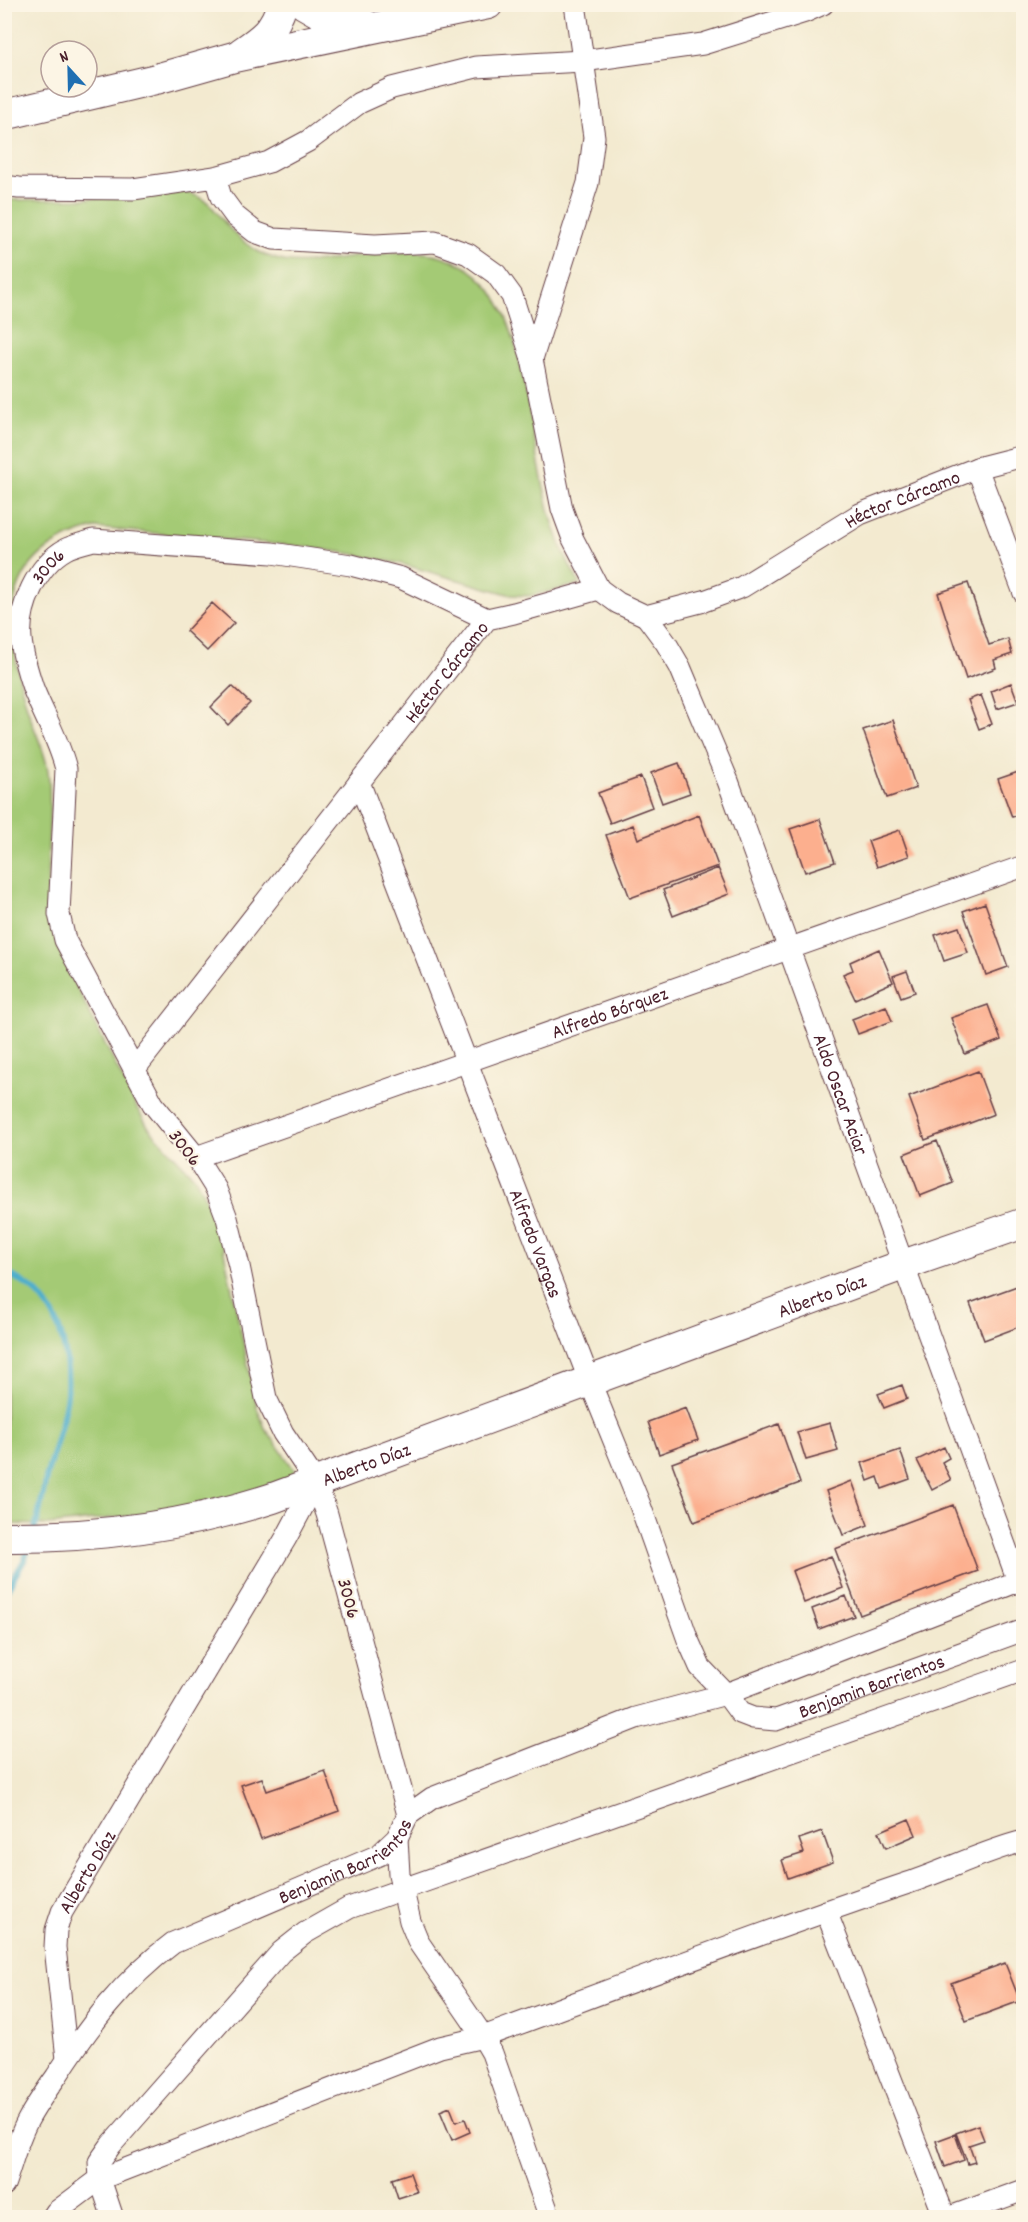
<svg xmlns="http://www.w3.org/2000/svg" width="1028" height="2222" viewBox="0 0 1028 2222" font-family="Dekko,sans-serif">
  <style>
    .green { fill: #a4ca74; stroke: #777450; stroke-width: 1.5 }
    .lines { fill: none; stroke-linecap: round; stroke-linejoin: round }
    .stream { stroke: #4daecc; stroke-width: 6 }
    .building { fill: #fcaf8e }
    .street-casing { stroke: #633d44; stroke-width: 23 }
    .secondary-casing { stroke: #633d44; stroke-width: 32 }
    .street { stroke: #fff; stroke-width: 21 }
    .secondary { stroke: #fff; stroke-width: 30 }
    .labels { text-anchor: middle; stroke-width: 4.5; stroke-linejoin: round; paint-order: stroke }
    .street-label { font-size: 20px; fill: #4a1f2b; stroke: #fcf5e5 }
  </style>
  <rect width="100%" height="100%" fill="#fcf5e5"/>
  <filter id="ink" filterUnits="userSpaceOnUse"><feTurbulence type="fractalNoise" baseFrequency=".0167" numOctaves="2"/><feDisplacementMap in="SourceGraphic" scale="12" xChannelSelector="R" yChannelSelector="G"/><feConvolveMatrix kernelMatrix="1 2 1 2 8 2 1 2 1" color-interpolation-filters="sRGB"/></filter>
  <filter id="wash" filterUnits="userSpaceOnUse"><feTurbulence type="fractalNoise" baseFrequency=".008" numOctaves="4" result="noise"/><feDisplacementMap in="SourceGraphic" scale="24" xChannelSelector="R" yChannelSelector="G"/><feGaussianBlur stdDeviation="1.35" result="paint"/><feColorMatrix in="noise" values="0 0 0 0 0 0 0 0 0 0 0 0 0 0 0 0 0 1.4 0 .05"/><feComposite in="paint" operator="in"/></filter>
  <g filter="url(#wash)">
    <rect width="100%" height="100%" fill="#f3ead0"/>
    <path class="green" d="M182 192C189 193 196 195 203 199 212 204 217 214 224 222 238 239 257 254 279 260 293 264 309 262 324 261 356 257 411 247 441 256 505 275 515 338 526 394 532 425 537 457 544 488 551 522 562 555 580 584L529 596 511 595 398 563 353 554 299 546 95 528C0 552 2 622 27 707 34 732 48 755 49 781 52 826 43 873 51 918 54 935 60 950 66 966L138 1110 149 1128 195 1178 218 1223 257 1408 265 1428 298 1475 203 1508 48 1525 5 1524V200L82 199Z"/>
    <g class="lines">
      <path class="stream" d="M4 1272C17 1278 29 1285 39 1295 63 1320 69 1361 67 1394 64 1420 55 1446 48 1470 43 1489 41 1510 35 1528
        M4 1594 25 1559 29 1547"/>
    </g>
    <g id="blocks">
      <path class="building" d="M968 583 989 645 1008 639 1012 654 994 660 996 668 966 679 938 593Z
        M212 603 234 623 207 651 186 631Z
        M1011 683 1018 702 997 709 991 691Z
        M232 686 250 703 228 725 211 707Z
        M981 695 992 724 979 729 968 700Z
        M893 720 916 788 887 798 863 730Z
        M679 763 690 793 662 803 651 773Z
        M1024 770V813L1012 817 998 779Z
        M641 777 652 807 610 823 598 793Z
        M699 815 718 866 630 898 606 835 633 825 638 839Z
        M820 819 835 862 805 872 790 829Z
        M900 830 909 856 877 867 868 841Z
        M718 868 729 894 673 916 663 890Z
        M985 903 1008 967 986 975 963 911Z
        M959 927 968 953 944 961 935 935Z
        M879 949 893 982 855 999 843 974 853 970 850 962Z
        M907 971 915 992 901 997 893 976Z
        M988 1005 1001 1040 965 1054 951 1018Z
        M886 1006 892 1021 858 1034 852 1019Z
        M978 1071 994 1114 925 1140 909 1097Z
        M937 1141 953 1183 920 1196 904 1154Z
        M1017 1286 1024 1305V1325L984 1340 970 1303Z
        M902 1385 907 1399 884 1408 878 1394Z
        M686 1408 698 1440 659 1454 648 1422Z
        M830 1423 838 1451 806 1460 797 1432Z
        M779 1424 800 1483 694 1522 672 1463Z
        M944 1447 949 1458 942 1462 951 1480 932 1490 917 1460Z
        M900 1450 910 1479 882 1489 878 1477 868 1481 862 1463Z
        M852 1481 868 1525 843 1535 826 1491Z
        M953 1505 978 1571 860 1615 835 1549Z
        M831 1556 843 1588 804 1603 792 1571Z
        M846 1596 854 1616 819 1629 812 1609Z
        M325 1771 339 1811 261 1839 241 1785 262 1778 267 1791Z
        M909 1819 916 1835 886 1848 879 1832Z
        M822 1831 833 1862 788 1878 782 1860 804 1853 799 1839Z
        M1005 1963 1020 2001 966 2021 951 1983Z
        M450 2107 456 2122 465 2119 470 2132 452 2140 440 2111Z
        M978 2125 984 2140 969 2145 975 2162 968 2164 956 2133Z
        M955 2134 964 2160 945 2167 936 2141Z
        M410 2173 417 2192 398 2198 392 2179Z"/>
    </g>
  </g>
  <g filter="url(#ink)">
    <use href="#blocks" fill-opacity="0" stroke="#633d44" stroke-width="1.5"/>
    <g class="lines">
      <defs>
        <g id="street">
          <path id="s1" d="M215 177 221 197 235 216 255 232 274 239 375 245 435 242 468 254 496 274 512 296 532 359 562 509 573 539 599 589 618 603 646 616 704 601 742 587 860 514 977 468 1024 456"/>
          <path d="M4 186 19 188 133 189 215 177 269 162 308 141 359 103 392 88 476 67 583 61 703 44 805 12 823 4"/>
          <path d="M532 359 588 183 594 137 575 4"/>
          <path d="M977 468 1024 593"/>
          <path id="s2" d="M646 616 666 643 680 667 728 781 1018 1581"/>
          <path id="s3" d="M359 782 590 1382 640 1505 688 1640 700 1667 726 1694 740 1713 753 1718 776 1720 1024 1630"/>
          <path id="s4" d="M134 1070 487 619 514 613 599 589"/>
          <path id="s5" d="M196 1157 1024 866"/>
          <path id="s6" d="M408 1815 327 1514 316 1482 283 1433 266 1398 239 1266 227 1218 216 1189 196 1157 153 1104 65 940 59 914 66 769C59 740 44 716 33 688 29 676 22 652 21 639 18 607 37 565 66 549 74 545 84 543 93 540L272 553 351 565 401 578 487 619"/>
          <path d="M397 1838 399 1874 410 1921 419 1943 478 2029 492 2053 550 2218"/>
          <path d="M826 1911 945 2218"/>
          <path id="s7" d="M67 2059 55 1947 56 1930 62 1912 286 1538 316 1482"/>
          <path id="s8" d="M4 2185C12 2163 17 2140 28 2120 36 2105 46 2091 56 2077 89 2026 123 1980 173 1943L379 1855 397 1838 408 1815 432 1798 636 1718 726 1694 1024 1579"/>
          <path d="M52 2218 56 2212 100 2179 440 2047 483 2037C624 1985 765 1931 908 1883 947 1870 984 1851 1024 1841"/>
          <path d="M113 2218 100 2179 99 2162 111 2145 281 1952 305 1933 349 1908 1024 1670"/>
          <path d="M947 2218 1024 2190"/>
        </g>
        <g id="secondary">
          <path d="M304 4 330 19 366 25"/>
          <path d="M241 53C262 39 275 30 282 4"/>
          <path d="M4 115 156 79 234 57 488 4"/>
          <path id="s9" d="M4 1537C96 1538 186 1526 273 1498L903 1265 1024 1223"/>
        </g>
      </defs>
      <use href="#street" class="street-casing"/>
      <use href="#secondary" class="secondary-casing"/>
      <use href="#street" class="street"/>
      <use href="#secondary" class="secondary"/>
    </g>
  </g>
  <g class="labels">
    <g class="street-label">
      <text dy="7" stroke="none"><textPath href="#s1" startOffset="994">Héctor Cárcamo</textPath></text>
      <text dy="7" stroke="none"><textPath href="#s6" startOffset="1341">3006</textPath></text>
      <text dy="7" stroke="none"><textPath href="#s4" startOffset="506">Héctor Cárcamo</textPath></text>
      <text dy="7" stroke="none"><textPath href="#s5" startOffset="438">Alfredo Bórquez</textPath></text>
      <text dy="7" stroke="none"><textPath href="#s2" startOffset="518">Aldo Oscar Aciar</textPath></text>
      <text transform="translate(186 1147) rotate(53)" y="7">3006</text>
      <text dy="7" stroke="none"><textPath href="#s3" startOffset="494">Alfredo Vargas</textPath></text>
      <text dy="7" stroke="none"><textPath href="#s9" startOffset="858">Alberto Díaz</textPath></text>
      <text dy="7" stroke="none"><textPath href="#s9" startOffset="372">Alberto Díaz</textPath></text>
      <text transform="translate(350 1598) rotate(75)" y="7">3006</text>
      <text dy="7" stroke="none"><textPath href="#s3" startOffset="1148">Benjamin Barrientos</textPath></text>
      <text dy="7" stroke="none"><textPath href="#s8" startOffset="492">Benjamin Barrientos</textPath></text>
      <text dy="7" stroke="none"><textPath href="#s7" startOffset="196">Alberto Díaz</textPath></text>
    </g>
  </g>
  <rect width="1028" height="2222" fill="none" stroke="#fcf5e5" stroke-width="24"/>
  <g transform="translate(69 69) rotate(338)"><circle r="28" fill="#fcf5e5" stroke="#b59f9b" stroke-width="1.5"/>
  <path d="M0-4.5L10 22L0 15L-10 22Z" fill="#1f6fb2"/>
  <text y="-9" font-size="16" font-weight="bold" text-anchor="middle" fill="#4a1f2b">N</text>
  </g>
</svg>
